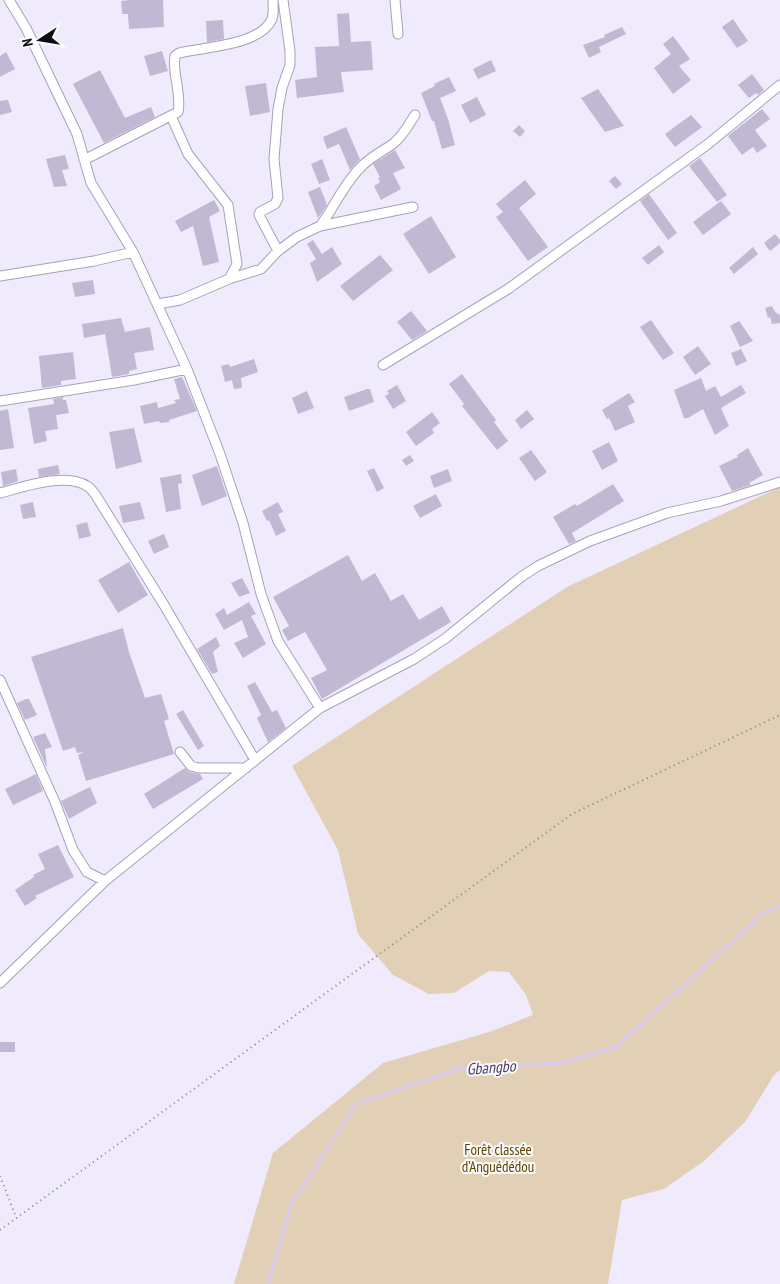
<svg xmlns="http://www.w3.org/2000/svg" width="780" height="1284" viewBox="0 0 780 1284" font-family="'PT Sans Narrow',sans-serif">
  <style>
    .green { fill: #e1d0b5 }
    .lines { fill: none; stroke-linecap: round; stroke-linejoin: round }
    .stream { stroke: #d6caf0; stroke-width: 3 }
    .building { fill: #c1b8d3 }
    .street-casing { stroke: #a8a0ba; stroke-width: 11 }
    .path { stroke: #85818e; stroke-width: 2; stroke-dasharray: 1 4; stroke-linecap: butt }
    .street { stroke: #fff; stroke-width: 9 }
    .labels { text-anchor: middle; stroke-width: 4; stroke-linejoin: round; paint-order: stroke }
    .park-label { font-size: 15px; fill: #614300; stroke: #fbfbfb }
    .water-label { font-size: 16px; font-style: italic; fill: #4d3a6c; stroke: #fbfbfb }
  </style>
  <rect width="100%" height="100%" fill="#f0ebfc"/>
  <path class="green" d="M780 487V1070L774 1075 745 1122 704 1161 664 1189 622 1200 608 1284H234L273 1153 383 1063 489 1032 533 1015 526 995 509 972 489 971 454 993 429 994 393 975 358 934 338 850 292 766 567 587Z"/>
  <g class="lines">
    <path class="stream" d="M268 1284 291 1205 356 1104 461 1068 562 1063 616 1047 765 912 780 906"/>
  </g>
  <path class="building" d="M130 0H163L164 27 129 29 128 14H122L121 1Z
    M349 13 351 42 371 41 373 70 341 72 344 92 297 98 295 80 317 77 315 47 339 46 337 14Z
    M733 19 748 41 737 48 722 27Z
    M223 20 224 39 207 42 206 21Z
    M622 27 626 34 599 47 601 52 589 58 583 45 605 37 604 35Z
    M673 36 690 59 679 66 691 80 673 94 654 68 671 54 663 44Z
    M162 51 168 71 150 76 144 56Z
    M6 52 15 69 0 77V56Z
    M491 60 496 71 478 79 473 69Z
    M100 70 125 118 151 107 155 117 104 143 73 84Z
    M752 74 764 90 758 95 756 93 749 98 738 85Z
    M449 77 456 91 440 98 448 119 455 145 442 149 434 121H432L421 93 435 86 434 84Z
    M266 83 270 112 250 116 245 86Z
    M598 89 624 126 605 132 581 98Z
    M477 97 486 115 470 123 461 105Z
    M8 100 12 112 0 115V101Z
    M762 109 770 119 755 130 767 146 757 153 753 147 742 155 728 136Z
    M691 115 702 127 675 147 665 134Z
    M519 125 525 131 520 137 513 131Z
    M346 127 360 159 350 170 339 144 327 149 323 137Z
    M395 150 405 168 393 173 401 189 381 200 374 186 380 182 378 178 380 177 373 164Z
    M65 155 69 169 62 170 67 186 54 187 46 159Z
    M700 158 727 195 717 202 689 166Z
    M322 159 330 180 319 184 311 164Z
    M615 176 622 184 616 189 609 181Z
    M525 180 536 194 519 208 548 247 528 261 496 217 503 212 496 204Z
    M320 187 327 205 318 218 308 192Z
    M649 194 677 233 668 240 640 201Z
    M214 200 220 211 209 217 219 262 203 266 193 226 181 232 175 221Z
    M721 201 731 214 703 235 693 222Z
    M431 216 456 257 429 274 403 234Z
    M775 234 780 240V243L770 251 764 243Z
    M313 240 322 254 332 247 342 264 317 282 310 263 316 259 307 244Z
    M659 245 664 252 648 265 642 258Z
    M753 247 758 254 734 274 729 268Z
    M380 255 393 270 353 301 340 286Z
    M93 280 95 294 75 297 72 283Z
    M772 306 775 312 780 315V323L772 324 770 317 768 318 765 308Z
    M411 311 427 331 412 340 397 322Z
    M121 318 125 332 150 327 154 350 134 353 137 369 129 371V374L112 377 105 334 84 338 82 324Z
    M651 320 674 353 663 360 640 327Z
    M739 321 753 341 740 347 730 326Z
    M698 346 711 364 695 375 683 357Z
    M741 349 747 361 736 366 731 353Z
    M73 352 76 379 61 381V385L42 388 39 356Z
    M254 359 258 372 241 378 242 388 234 389 232 380 225 382 221 366 229 364 230 367Z
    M462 374 496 420 494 422 508 441 497 450 462 406 464 404 449 384Z
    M182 377 197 411 169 420 170 422 160 423 159 421 144 424 140 406 157 402 158 408 176 403 174 400 180 399 174 379Z
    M701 378 706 391 715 386 721 397 741 385 746 393 721 408 729 426 715 435 703 409 688 418H684L674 390Z
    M397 385 406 401 393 409 385 396 389 394 387 391Z
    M367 389H370L374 402 349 411 344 397Z
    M307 391 314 408 298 414 292 398Z
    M629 393 635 402 628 406 635 422 615 431 609 418 607 419 602 410Z
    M63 397V400H66L69 413 56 415 58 429 45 431 47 441 34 444 28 408 54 404 53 399Z
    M8 409 14 448 0 450V411Z
    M527 410 534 419 521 429 515 420Z
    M432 412 440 423 432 429 434 433 416 446 406 432Z
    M134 428 142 462 116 469 109 432Z
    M609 442 618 461 602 470 592 451Z
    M748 448 763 475 749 483 751 485 732 491 719 466 738 457 737 455Z
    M531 450 547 472 535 481 519 458Z
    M410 455 414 461 406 466 402 460Z
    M58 465 60 474 39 477 38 469Z
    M217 466 227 496 202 506 192 475Z
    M374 468 384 488 377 492 367 471Z
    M16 469 18 481 3 486 1 472Z
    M448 469 452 481 434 488 430 476Z
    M181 474 182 483 178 484 181 509 166 512 160 478Z
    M613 484 624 501 572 533 576 541 569 544 553 517 575 504 577 506Z
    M436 494 442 506 420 518 413 506Z
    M33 502 36 517 23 519 20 505Z
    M140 502 145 519 123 523 119 506Z
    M278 502 283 512 278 514 286 531 276 536 269 520 267 521 262 511Z
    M87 522 91 536 79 539 76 525Z
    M164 534 169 547 154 554 148 541Z
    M348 555 362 581 375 573 391 601 403 594 419 620 442 606 451 622 322 699 311 678 327 670 305 632 288 641 282 630 289 626 273 597Z
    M129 562 148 595 118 613 98 580Z
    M242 578 250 593 239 597 231 583Z
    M249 602 256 614 251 616 266 644 243 658 234 643 248 637 242 620 224 630 215 614 224 608 227 615Z
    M123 628 129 652 145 698 161 694 169 719 164 721 174 754 86 781 78 755 84 752 77 753 75 747 63 751 31 657Z
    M216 637 220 646 213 652 218 672 212 674 197 649Z
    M255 682 272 712 277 710 286 728 268 742 257 718 261 715 247 686Z
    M26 699H29L37 715 25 720 17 703Z
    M183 710 204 746 198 750 176 714Z
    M45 733 52 747 45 749 47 766H46L33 737Z
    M185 768 189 772 200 774 203 779 153 809 144 794Z
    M36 774 43 791 13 805 5 789Z
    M90 787 97 803 69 819 61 801Z
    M58 845 74 877 35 896 37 898 25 906 15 890 34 877 33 875 45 869 38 854Z
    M0 1042H15V1052H0Z"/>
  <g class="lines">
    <defs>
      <path id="street" d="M9 0 26 28 77 134 91 183 133 252 187 369 220 454 243 523 261 594 278 641 320 708
        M395 0 398 34
        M171 116 188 154 228 205 237 264 229 279
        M84 160 178 112C182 94 172 74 175 56L179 53C203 47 260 46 272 19 274 13 273 6 273 0
        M320 226C334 208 343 185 360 168 371 156 382 152 394 143 403 136 409 124 415 115
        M278 251 259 215 260 212 275 204 278 198 274 159 278 109 282 88 290 65V51L283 0
        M0 276 94 261 133 252
        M158 304 180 300 229 279 261 269 278 251 297 237 320 226 413 207
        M383 365 508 289 708 144 780 85
        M0 401 134 380 187 369
        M0 493C23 487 66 472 87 486 90 487 93 492 95 494L164 605 255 760
        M0 680 55 802 73 850 87 872 105 881
        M180 752 191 766 199 768H246
        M0 983 105 881 320 708 414 659 446 638 521 577 538 566 590 541 667 513 721 501 780 482"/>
    </defs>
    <use href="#street" class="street-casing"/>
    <path class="path" d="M0 1176 16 1217
      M0 1230 572 814 780 715"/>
    <use href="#street" class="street"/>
  </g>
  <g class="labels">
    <g class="park-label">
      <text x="498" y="1155">Forêt classée<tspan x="498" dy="17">d’Anguédédou</tspan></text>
    </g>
    <g class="water-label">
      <text transform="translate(491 1067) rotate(-4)" y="6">Gbangbo</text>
    </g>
  </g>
  <g transform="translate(40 40) rotate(258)" stroke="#fbfbfb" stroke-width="4" paint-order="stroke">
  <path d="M0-4L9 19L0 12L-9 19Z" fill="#0d0a13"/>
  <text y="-8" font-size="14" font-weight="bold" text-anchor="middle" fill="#0d0a13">N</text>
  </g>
</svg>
